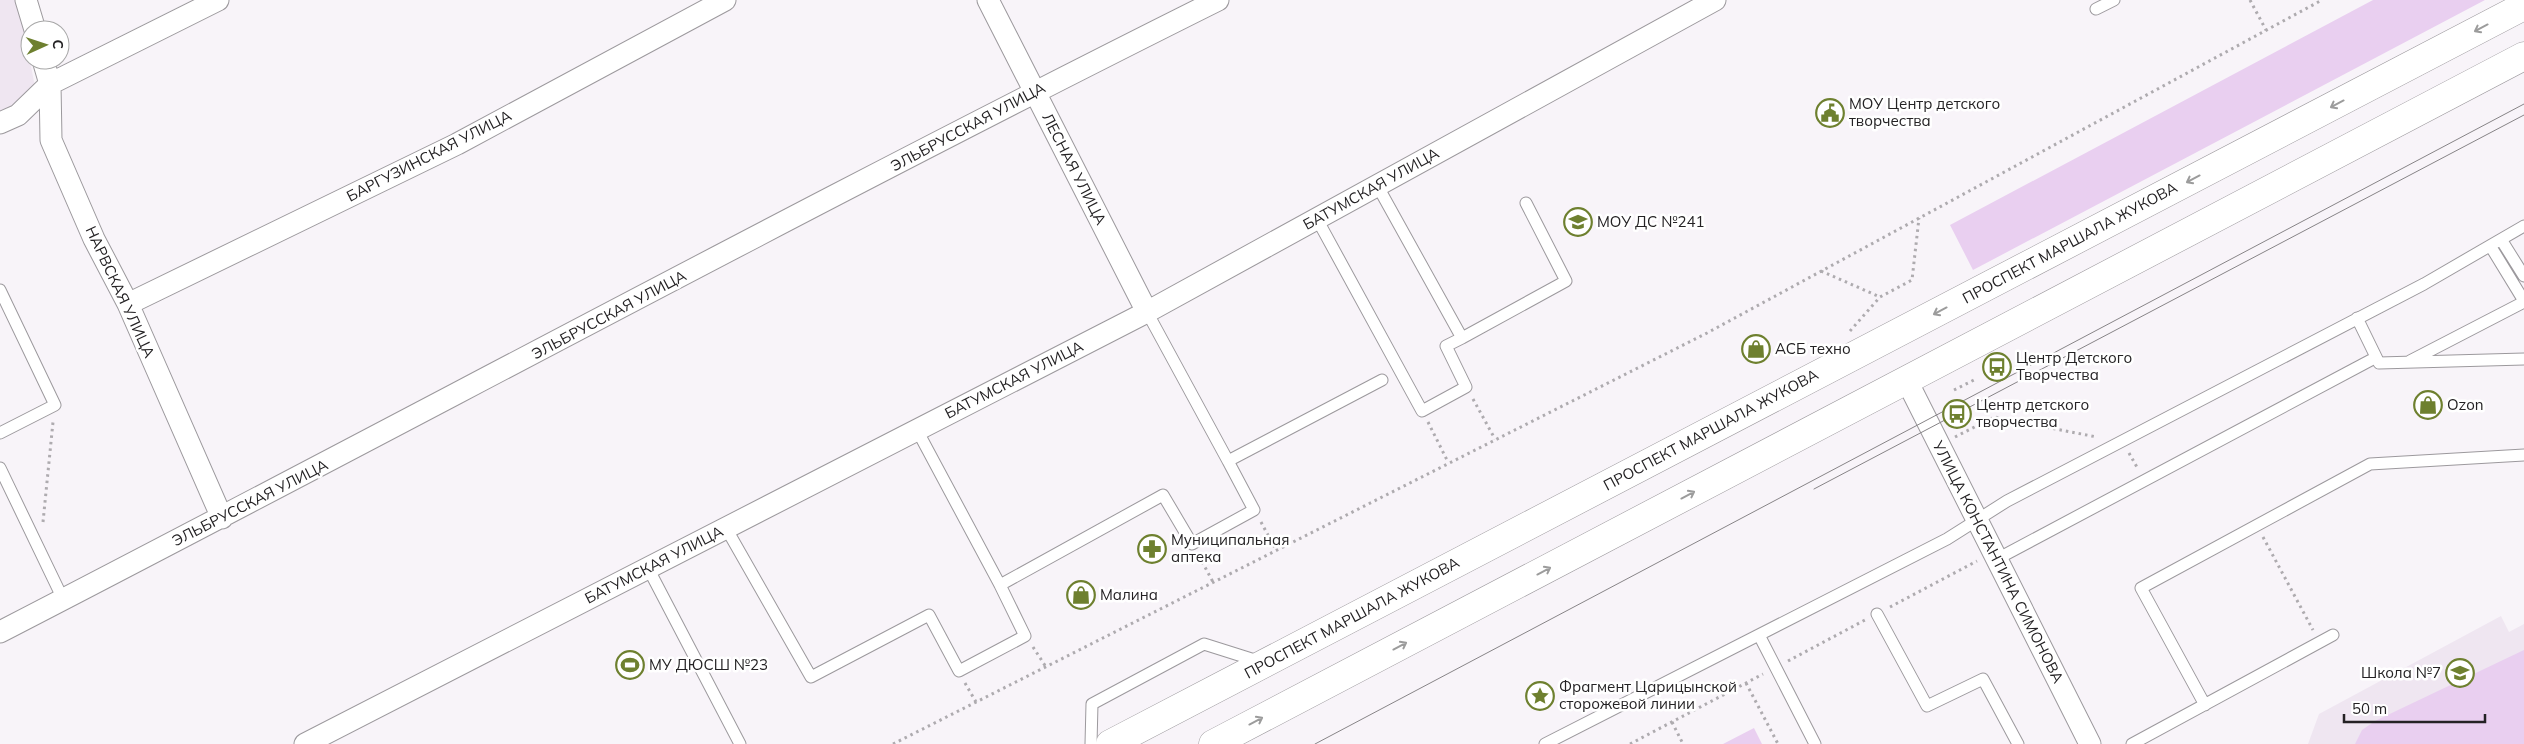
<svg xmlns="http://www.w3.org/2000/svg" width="2524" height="744" viewBox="0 0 2524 744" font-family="Mulish,sans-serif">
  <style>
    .built { fill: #efe6f1 }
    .green { fill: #e9cff0 }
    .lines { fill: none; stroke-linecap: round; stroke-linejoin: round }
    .service-casing { stroke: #9c999d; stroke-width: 13 }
    .minor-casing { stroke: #9c999d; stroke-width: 23 }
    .trunk-casing { stroke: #9c999d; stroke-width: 29 }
    .path { stroke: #aeabaf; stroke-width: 3; stroke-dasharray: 2.5 4; stroke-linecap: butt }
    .service { stroke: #fff; stroke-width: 11 }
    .minor { stroke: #fff; stroke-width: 21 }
    .trunk { stroke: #fff; stroke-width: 28 }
    .tram { stroke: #878487; stroke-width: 1 }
    .oneway { stroke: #9c9c9c }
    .labels { text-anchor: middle; stroke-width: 5; stroke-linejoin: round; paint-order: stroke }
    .poi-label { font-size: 15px; fill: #242224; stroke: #fff; text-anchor: start }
    .street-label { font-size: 15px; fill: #242224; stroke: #fff }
  </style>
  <rect width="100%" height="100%" fill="#f8f4f9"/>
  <path class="built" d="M0 0H18L37 97 0 113Z
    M2501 616 2509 632 2524 624V744H2308L2319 714Z"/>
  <path class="green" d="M2373 0H2485L1973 270 1950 225Z
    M2524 650V744H2355L2362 730 2375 721Z
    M1754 728 1762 744H1723Z"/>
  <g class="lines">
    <defs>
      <path id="service" d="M2096 9 2114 0
        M1377 185 1462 338 1566 281 1526 203
        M1317 219 1422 411 1466 387 1446 346 1462 338
        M2502 241 2524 276
        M2491 247 2524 301
        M0 290 55 405 0 433
        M1147 312 1228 461 1382 380
        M2357 318 2379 363 2524 359
        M2410 361 2524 302
        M917 430 1000 585 1163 495 1192 544 1254 510 1228 461
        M0 468 63 599
        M726 528 811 677 929 615 959 671 1025 636 1000 585
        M1997 559 2371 360
        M648 568 740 744
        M1877 614 1927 706 1983 679 2018 744
        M1759 635 1815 744
        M2205 705 2141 588 2370 464 2524 455
        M1091 744 1092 704 1204 644 1261 662
        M1545 744 1947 539 2007 501 2424 284 2524 226
        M2132 744 2333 635"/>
      <path id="minor" d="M26 0 35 30
        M988 0 1147 312
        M43 60 50 84 51 140 94 239 128 304 222 518
        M0 123 18 115 50 84 218 0
        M128 304 457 144 725 0
        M1907 381 2090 744
        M0 632C407 422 809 204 1218 0
        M305 744 1147 312 1715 0"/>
      <path id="trunk" d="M1110 744 2524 6
        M1213 744 2524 56"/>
    </defs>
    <use href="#service" class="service-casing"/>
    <use href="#minor" class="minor-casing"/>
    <use href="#trunk" class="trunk-casing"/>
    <path class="path" d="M2250 0 2266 30
      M1821 271 1880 297
      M1850 331 1880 297 1912 280 1919 218
      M1954 390 1976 379
      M1473 399 1495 439
      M1428 422 1448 462
      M1955 437 1994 417 2097 437
      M2129 453 2138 469
      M43 522 53 422
      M1261 522 1276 550
      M2263 537 2313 630
      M1199 556 1213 582
      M1890 607 1977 561
      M1033 647 1046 667
      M1788 661 1865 620
      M965 683 976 702
      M1746 683 1778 744
      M1672 722 1683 744
      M893 744 1707 333 2322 0
      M1630 744 1763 674"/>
    <use href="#service" class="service"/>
    <use href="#minor" class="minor"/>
    <use href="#trunk" class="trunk"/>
    <path class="tram" d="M1814 489 2524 115
      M1315 744 2524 104"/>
  </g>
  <defs><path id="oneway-shaft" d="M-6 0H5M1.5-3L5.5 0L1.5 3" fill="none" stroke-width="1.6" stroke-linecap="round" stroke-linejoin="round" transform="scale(1.25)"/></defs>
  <g class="oneway">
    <use href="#oneway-shaft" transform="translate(2481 28) rotate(152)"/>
    <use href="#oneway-shaft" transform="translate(2337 104) rotate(152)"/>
    <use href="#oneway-shaft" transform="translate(2193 179) rotate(152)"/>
    <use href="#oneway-shaft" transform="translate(1940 311) rotate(152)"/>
    <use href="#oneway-shaft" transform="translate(1688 495) rotate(-28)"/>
    <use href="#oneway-shaft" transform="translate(1544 571) rotate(-28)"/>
    <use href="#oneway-shaft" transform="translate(1400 646) rotate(-28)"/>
    <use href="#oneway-shaft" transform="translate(1256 721) rotate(-28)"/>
  </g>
  <defs>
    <symbol id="civic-ring" viewBox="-11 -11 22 22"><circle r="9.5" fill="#fff" stroke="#6e802f" stroke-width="1.5"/><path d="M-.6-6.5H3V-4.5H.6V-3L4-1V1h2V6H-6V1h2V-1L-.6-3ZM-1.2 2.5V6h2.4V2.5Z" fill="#6e802f"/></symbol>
    <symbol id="school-ring" viewBox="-11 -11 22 22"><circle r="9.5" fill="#fff" stroke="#6e802f" stroke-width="1.5"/><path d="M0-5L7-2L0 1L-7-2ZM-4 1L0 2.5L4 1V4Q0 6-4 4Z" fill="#6e802f"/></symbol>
    <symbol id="shop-ring" viewBox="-11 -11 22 22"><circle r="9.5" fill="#fff" stroke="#6e802f" stroke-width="1.5"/><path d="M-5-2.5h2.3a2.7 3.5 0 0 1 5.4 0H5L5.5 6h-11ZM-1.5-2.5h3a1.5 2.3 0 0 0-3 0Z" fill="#6e802f"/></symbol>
    <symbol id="bus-ring" viewBox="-11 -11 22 22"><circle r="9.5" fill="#fff" stroke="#6e802f" stroke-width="1.5"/><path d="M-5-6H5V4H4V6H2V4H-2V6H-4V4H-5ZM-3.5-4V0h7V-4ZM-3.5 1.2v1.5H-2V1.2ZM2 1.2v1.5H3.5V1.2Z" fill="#6e802f"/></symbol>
    <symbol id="pharmacy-ring" viewBox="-11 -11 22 22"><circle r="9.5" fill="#fff" stroke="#6e802f" stroke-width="1.5"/><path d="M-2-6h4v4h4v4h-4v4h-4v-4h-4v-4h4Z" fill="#6e802f"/></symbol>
    <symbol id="stadium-ring" viewBox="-11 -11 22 22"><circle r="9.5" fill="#fff" stroke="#6e802f" stroke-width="1.5"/><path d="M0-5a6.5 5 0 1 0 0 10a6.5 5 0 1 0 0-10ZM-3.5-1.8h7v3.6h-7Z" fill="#6e802f"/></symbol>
    <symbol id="sight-ring" viewBox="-11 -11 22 22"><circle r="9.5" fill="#fff" stroke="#6e802f" stroke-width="1.5"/><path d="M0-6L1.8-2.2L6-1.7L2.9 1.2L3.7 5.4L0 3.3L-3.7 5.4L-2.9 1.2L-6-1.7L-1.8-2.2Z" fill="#6e802f"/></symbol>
  </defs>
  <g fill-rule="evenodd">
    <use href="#civic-ring" x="1814" y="97" width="32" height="32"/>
    <use href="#school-ring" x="1562" y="206" width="32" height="32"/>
    <use href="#shop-ring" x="1740" y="333" width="32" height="32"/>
    <use href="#bus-ring" x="1981" y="351" width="32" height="32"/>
    <use href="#shop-ring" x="2412" y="389" width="32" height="32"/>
    <use href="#bus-ring" x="1941" y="398" width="32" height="32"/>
    <use href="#pharmacy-ring" x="1136" y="533" width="32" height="32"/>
    <use href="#shop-ring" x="1065" y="579" width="32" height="32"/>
    <use href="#stadium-ring" x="614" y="649" width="32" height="32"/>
    <use href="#school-ring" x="2444" y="657" width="32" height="32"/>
    <use href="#sight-ring" x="1524" y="680" width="32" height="32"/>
  </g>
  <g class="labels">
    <g class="poi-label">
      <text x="1849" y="109">МОУ Центр детского<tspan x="1849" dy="17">творчества</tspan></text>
      <text x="1597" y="227">МОУ ДС №241</text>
      <text x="1775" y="354">АСБ техно</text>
      <text x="2016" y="363">Центр Детского<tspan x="2016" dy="17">Творчества</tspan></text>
      <text x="1976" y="410">Центр детского<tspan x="1976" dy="17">творчества</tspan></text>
      <text x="2447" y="410">Ozon</text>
      <text x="1171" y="545">Муниципальная<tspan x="1171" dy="17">аптека</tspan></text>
      <text x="1100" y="600">Малина</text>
      <text x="649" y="670">МУ ДЮСШ №23</text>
      <text x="2441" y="678" text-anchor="end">Школа №7</text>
      <text x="1559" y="692">Фрагмент Царицынской<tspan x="1559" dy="17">сторожевой линии</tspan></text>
    </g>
    <g class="street-label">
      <text transform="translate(968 127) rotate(-28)" y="5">ЭЛЬБРУССКАЯ УЛИЦА</text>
      <text transform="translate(429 156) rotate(-27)" y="5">БАРГУЗИНСКАЯ УЛИЦА</text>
      <text transform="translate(1074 169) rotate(63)" y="5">ЛЕСНАЯ УЛИЦА</text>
      <text transform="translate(1371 189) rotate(-29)" y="5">БАТУМСКАЯ УЛИЦА</text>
      <text transform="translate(2070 243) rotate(-28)" y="5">ПРОСПЕКТ МАРШАЛА ЖУКОВА</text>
      <text transform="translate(120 292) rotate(65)" y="5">НАРВСКАЯ УЛИЦА</text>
      <text transform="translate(609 315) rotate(-28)" y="5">ЭЛЬБРУССКАЯ УЛИЦА</text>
      <text transform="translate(1014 380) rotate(-27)" y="5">БАТУМСКАЯ УЛИЦА</text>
      <text transform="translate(1711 430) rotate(-28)" y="5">ПРОСПЕКТ МАРШАЛА ЖУКОВА</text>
      <text transform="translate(250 503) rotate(-27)" y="5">ЭЛЬБРУССКАЯ УЛИЦА</text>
      <text transform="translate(1998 562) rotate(63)" y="5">УЛИЦА КОНСТАНТИНА СИМОНОВА</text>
      <text transform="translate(654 565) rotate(-27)" y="5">БАТУМСКАЯ УЛИЦА</text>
      <text transform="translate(1352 618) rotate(-28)" y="5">ПРОСПЕКТ МАРШАЛА ЖУКОВА</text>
    </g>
  </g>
  <g transform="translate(45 45) rotate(87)"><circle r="24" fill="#ffffff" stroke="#a7a7a7"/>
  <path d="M0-4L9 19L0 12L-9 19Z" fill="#6e802f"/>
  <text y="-8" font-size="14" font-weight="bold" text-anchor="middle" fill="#242224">С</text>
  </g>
  <path d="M2344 714v8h141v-8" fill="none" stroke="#242224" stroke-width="2.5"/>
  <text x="2352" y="714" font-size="15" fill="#242224" stroke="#ffffff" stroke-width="4" paint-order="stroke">50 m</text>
</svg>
